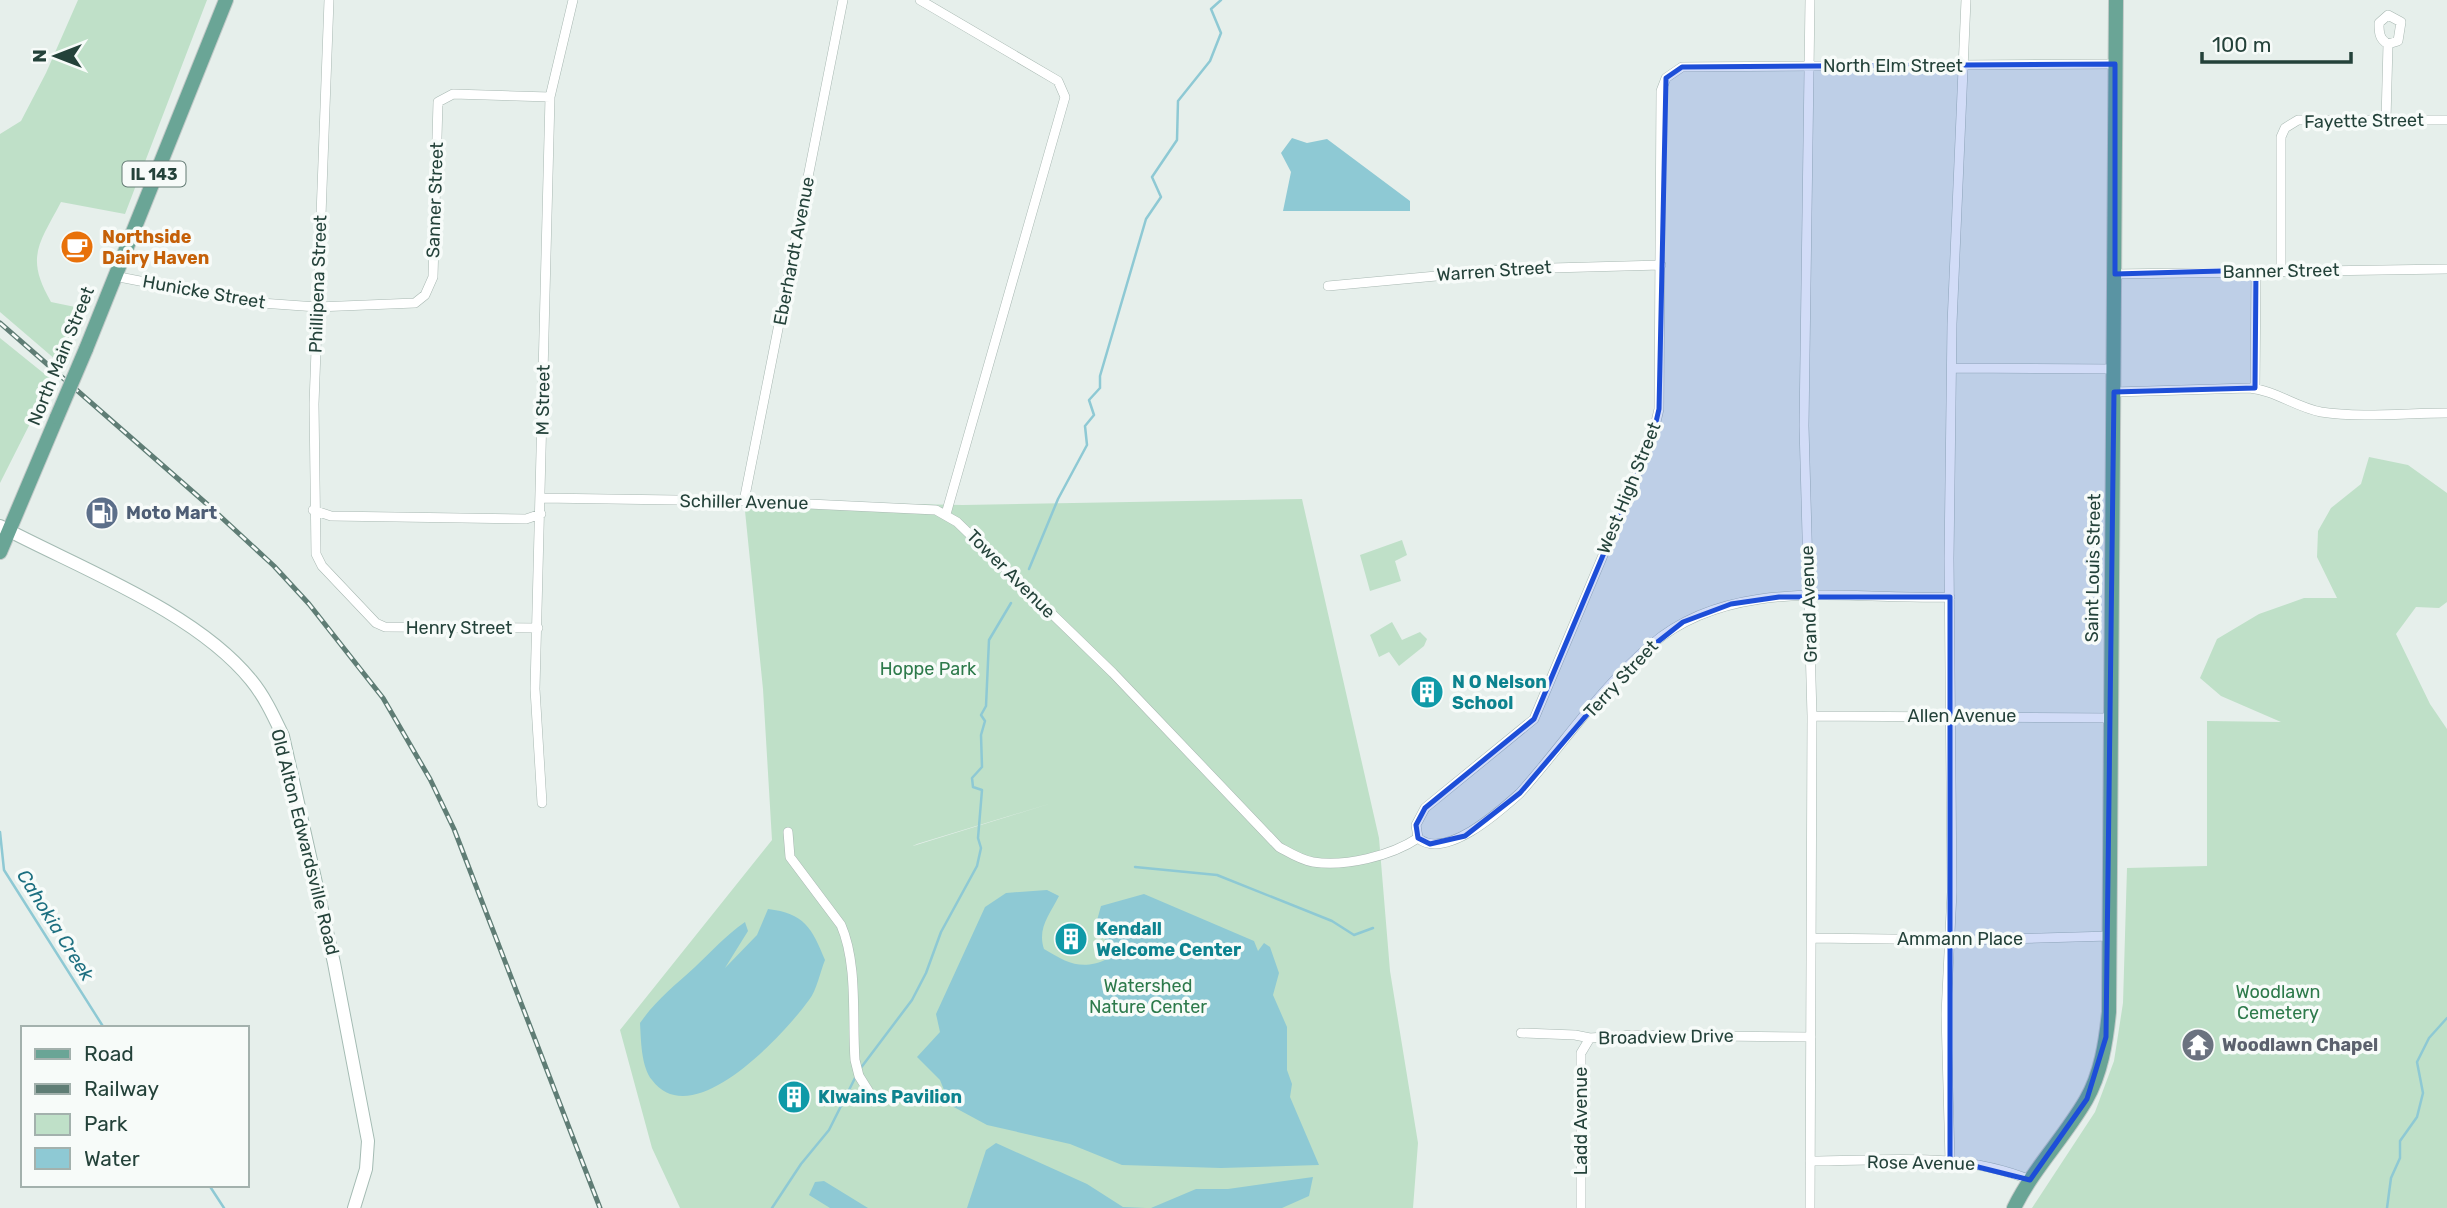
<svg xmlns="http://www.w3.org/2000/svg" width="2447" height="1208" viewBox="0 0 2447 1208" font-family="Rubik,sans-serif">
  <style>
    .green { fill: #bfe0c8; fill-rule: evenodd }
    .water { fill: #8ec9d4 }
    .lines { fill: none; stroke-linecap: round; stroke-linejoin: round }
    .stream { stroke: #8ec9d4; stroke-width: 2.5 }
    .street-casing { stroke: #a8b8b2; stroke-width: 10 }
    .secondary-casing { stroke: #a4bbb3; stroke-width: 14 }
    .primary-casing { stroke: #c2cac8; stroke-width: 16 }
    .street { stroke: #fff; stroke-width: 9 }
    .secondary { stroke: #fff; stroke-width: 12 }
    .primary { stroke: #6aa596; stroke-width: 14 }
    .rail-casing { stroke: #5f7d75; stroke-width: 5 }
    .rail { stroke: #f7fbf9; stroke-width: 2.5; stroke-dasharray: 8; stroke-linecap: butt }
    .primary-bridge-casing { stroke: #c2cac8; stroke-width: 16; stroke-linecap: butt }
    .primary-bridge { stroke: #6aa596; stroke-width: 14 }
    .marked { fill: #1d4ed8; fill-opacity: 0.2; stroke: #1d4ed8; stroke-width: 5; stroke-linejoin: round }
    .labels { text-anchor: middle; stroke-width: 7; stroke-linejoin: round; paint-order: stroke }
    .shield { fill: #f7fbf9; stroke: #637a73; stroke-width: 2 }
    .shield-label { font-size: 16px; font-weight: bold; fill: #24423a }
    .street-label { font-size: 18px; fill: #24423a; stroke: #f7fbf9 }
    .food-label { font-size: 18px; font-weight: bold; fill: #c56008; stroke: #f7fbf9; text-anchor: start }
    .service-label { font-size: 18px; font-weight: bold; fill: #4e5e75; stroke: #f7fbf9; text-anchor: start }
    .park-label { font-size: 18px; fill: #2d7a4b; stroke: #f7fbf9 }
    .culture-label { font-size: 18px; font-weight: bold; fill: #0d838f; stroke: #f7fbf9; text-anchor: start }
    .worship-label { font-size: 18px; font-weight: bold; fill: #5b616d; stroke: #f7fbf9; text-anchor: start }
    .water-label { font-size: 19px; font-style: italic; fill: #1c6f80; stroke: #f7fbf9 }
  </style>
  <rect width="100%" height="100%" fill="#e6efeb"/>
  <path class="green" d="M78 0H207L125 214 61 202C39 244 25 257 51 302L80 308 77 325 56 360 0 312V134L21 121 46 73Z
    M0 338 52 380 0 483Z
    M2369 457 2408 465 2447 493V602L2439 608 2416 607 2396 634 2430 704 2447 729V1208H2032L2095 1112 2114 1061 2123 1003 2127 868 2207 866V721L2281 722 2221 696 2200 678 2217 639 2259 614 2304 598H2337L2317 557 2318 531 2331 508 2361 484Z
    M1302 499 1379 838 1390 971 1418 1143 1413 1208H680L652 1148 620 1030 772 840 763 689 744 501 963 505ZM1052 803 913 846 917 844Z
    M1402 540 1407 555 1395 561 1401 581 1370 591 1360 555Z
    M1392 622 1402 640 1420 632 1427 639 1424 646 1399 666 1389 652 1379 657 1370 635Z"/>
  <path class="water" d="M1292 138 1307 143 1327 139 1410 201V211H1283L1291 172 1281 153Z
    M1047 890 1059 896C1050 914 1037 928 1044 949 1067 963 1082 971 1107 959V942L1096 924 1101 906 1144 894 1254 941 1258 951 1264 943 1270 947 1279 973 1273 995 1287 1027V1070L1292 1084 1290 1097 1319 1165 1221 1168 1122 1165 1070 1144 987 1125 950 1105 940 1080 917 1057 940 1032 936 1014 985 907 1006 893Z
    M768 909C804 913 812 928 825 960 820 972 817 990 809 1000 785 1033 693 1135 652 1080 641 1067 641 1039 640 1023 657 999 673 987 695 967 712 951 725 936 745 922L748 931 725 968 757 935Z
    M996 1143 1087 1184 1123 1207 1146 1208H967L986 1150Z
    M1313 1177 1309 1196 1282 1208H1151L1196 1189H1228Z
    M824 1181 868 1208H830L809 1195 815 1182Z"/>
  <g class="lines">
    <path class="stream" d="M1029 569 1058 499 1087 445 1085 426 1094 415 1089 400 1100 388V376L1146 219 1161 197 1152 177 1177 140 1178 101 1210 61 1221 33 1211 9 1221 0
      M0 832 4 870 104 1028
      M1135 867 1217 875 1332 921 1354 935 1373 928
      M860 1069 912 1000 926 973 941 932 977 866 981 848 978 838 982 790 973 787 972 778 982 767 981 735 985 721 981 715 986 706 989 640 1011 603
      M209 1185 224 1208
      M772 1208 801 1164 829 1130 857 1074
      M2387 1208 2391 1178 2400 1158V1141L2417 1117 2423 1093 2417 1062 2429 1038 2447 1018"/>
    <defs>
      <path id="street" d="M329 0 314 404 316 554 322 566 376 623 385 627 538 628
        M920 0 1058 81 1065 97 946 514
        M2386 120 2388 44 2398 41 2401 22 2388 15 2379 23C2379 32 2379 39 2388 44
        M2281 269V137L2285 128 2298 120H2447
        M2115 274 2447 269
        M114 276 248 302 317 307 415 303 425 295 433 277 438 102 453 94 550 97
        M1328 286 1512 269 1661 265
        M1952 368 2114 369
        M2255 388 2256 270
        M2114 392 2249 388C2275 390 2295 407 2321 412 2361 418 2406 413 2447 413
        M541 498 744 501 936 510 957 522 1113 673 1279 847C1290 853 1301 860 1313 862 1345 867 1391 856 1418 838
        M744 501 843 0
        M313 510 331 516 526 519 541 514
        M1812 716 2111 718
        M542 803 535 689 550 97 573 0
        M788 832 790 857 841 925C858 964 852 1018 855 1060L859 1076 869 1092
        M1418 838 1416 825 1425 808 1534 719 1652 439 1659 409 1661 91 1666 78 1682 67 2115 64
        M1418 838C1445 861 1500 811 1520 793 1563 745 1601 687 1651 645 1732 575 1851 600 1950 597
        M1811 938 1968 940 2110 936
        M1521 1033 1575 1035 1590 1038 1634 1035 1811 1037
        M1950 1160 1946 1014 1952 892 1949 559 1952 324 1966 0
        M1810 1161C1884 1161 1960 1151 2030 1180
        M1581 1208V1053L1590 1038
        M1810 1208 1812 716 1804 426 1810 0"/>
      <path id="secondary" d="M0 526C79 568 195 611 251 680 265 697 274 717 283 736L334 963 368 1141 366 1169 354 1208"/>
      <path id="primary" d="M86 349 226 0
        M0 552 57 417
        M2014 1208C2033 1169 2064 1138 2086 1100 2101 1074 2106 1042 2109 1012L2116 0"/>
    </defs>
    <use href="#street" class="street-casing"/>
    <use href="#secondary" class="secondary-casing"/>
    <use href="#primary" class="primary-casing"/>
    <use href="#street" class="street"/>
    <use href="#secondary" class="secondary"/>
    <use href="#primary" class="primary"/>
    <defs>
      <path id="rail" d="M0 323 208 505 274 566 309 604 383 698 430 779 454 829 600 1208"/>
    </defs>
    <use href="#rail" class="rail-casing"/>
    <use href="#rail" class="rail"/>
    <defs>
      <path id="primary-bridge" d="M57 417 86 349"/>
    </defs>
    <use href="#primary-bridge" class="primary-bridge-casing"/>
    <use href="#primary-bridge" class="primary-bridge"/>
  </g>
  <path class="marked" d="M2115 64V274L2256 270 2255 388 2114 392 2106 1037 2087 1099 2030 1180 1950 1160V597H1779L1731 604 1683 622 1632 662 1520 793 1465 836 1430 844 1418 838 1416 825 1425 808 1534 719 1652 439 1659 409 1666 78 1682 67Z"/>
  <defs>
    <symbol id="cafe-disc" viewBox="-11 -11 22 22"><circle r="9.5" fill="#e8710a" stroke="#f7fbf9"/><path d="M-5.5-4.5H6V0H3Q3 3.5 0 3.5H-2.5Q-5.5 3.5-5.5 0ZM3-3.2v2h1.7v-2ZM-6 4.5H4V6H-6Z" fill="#fff"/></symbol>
    <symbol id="fuel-disc" viewBox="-11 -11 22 22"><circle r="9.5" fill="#5c6f8a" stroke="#f7fbf9"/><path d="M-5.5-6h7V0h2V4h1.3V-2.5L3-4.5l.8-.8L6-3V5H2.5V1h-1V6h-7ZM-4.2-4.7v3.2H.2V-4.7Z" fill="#fff"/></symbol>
    <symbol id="building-disc" viewBox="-11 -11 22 22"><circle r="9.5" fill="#0f9aa8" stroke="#f7fbf9"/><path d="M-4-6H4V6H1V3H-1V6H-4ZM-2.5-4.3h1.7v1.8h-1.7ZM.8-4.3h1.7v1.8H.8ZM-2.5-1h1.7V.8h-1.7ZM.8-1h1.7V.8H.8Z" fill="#fff"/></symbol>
    <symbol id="temple-disc" viewBox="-11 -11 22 22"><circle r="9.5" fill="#6b7280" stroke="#f7fbf9"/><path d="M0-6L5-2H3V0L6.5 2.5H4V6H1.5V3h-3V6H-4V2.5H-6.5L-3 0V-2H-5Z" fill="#fff"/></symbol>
  </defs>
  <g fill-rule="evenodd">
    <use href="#cafe-disc" x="58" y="228" width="38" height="38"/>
    <use href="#fuel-disc" x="83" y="494" width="38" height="38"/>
    <use href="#building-disc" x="1408" y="673" width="38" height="38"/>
    <use href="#building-disc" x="1052" y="920" width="38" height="38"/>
    <use href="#temple-disc" x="2179" y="1026" width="38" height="38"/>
    <use href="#building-disc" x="775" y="1078" width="38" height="38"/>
  </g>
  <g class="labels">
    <rect class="shield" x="122.5" y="161.5" width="63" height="25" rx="5"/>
    <g class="shield-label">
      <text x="154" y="180">IL 143</text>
    </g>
    <g class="street-label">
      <text x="1893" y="72">North Elm Street</text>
      <text transform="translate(2364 121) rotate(-1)" y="6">Fayette Street</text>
      <text transform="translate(435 200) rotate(-88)" y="6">Sanner Street</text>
      <text transform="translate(794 251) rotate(-79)" y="6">Eberhardt Avenue</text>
      <text transform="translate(1494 271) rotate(-4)" y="6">Warren Street</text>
      <text transform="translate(2281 271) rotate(-1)" y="6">Banner Street</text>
      <text transform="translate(318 284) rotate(-88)" y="6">Phillipena Street</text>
      <text transform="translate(204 292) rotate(10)" y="6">Hunicke Street</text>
      <text transform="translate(61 356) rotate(-68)" y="6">North Main Street</text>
      <text transform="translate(543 400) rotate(-89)" y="6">M Street</text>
      <text transform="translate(1629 488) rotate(-68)" y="6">West High Street</text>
      <text transform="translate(744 502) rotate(1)" y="6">Schiller Avenue</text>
      <text transform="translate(2093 568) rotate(-89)" y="6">Saint Louis Street</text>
      <text transform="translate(1011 574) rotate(45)" y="6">Tower Avenue</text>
      <text transform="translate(1809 604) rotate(-92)" y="6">Grand Avenue</text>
      <text x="459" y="634">Henry Street</text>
      <text transform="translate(1621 679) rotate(-47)" y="6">Terry Street</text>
      <text x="1962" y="722">Allen Avenue</text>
      <text transform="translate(305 842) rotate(76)" y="6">Old Alton Edwardsville Road</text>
      <text x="1960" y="945">Ammann Place</text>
      <text transform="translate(1666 1037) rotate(-1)" y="6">Broadview Drive</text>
      <text transform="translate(1581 1121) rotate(-90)" y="6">Ladd Avenue</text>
      <text transform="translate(1921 1163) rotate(1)" y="6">Rose Avenue</text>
    </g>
    <g class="food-label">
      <text x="102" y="243">Northside<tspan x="102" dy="21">Dairy Haven</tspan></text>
    </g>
    <g class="service-label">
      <text x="126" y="519">Moto Mart</text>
    </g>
    <g class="park-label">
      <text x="928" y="675">Hoppe Park</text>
      <text x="1148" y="992">Watershed<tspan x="1148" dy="21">Nature Center</tspan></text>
      <text x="2278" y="998">Woodlawn<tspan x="2278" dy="21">Cemetery</tspan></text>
    </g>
    <g class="culture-label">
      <text x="1452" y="688">N O Nelson<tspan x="1452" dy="21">School</tspan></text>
      <text x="1096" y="935">Kendall<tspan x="1096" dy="21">Welcome Center</tspan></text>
      <text x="818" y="1103">Klwains Pavilion</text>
    </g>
    <g class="worship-label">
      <text x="2222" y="1051">Woodlawn Chapel</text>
    </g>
    <g class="water-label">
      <text transform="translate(56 925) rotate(58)" y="7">Cahokia Creek</text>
    </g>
  </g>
  <rect x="21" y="1026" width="228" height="161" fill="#f7fbf9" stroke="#a3b1ad" stroke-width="2"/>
  <rect x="35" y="1049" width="35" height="10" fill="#6aa596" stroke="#a3b1ad" stroke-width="2"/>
  <text x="84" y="1061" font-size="21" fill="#24423a">Road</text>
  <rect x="35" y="1084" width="35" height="10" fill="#5f7d75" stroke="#a3b1ad" stroke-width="2"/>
  <text x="84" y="1096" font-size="21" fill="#24423a">Railway</text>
  <rect x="35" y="1114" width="35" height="21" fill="#bfe0c8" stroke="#a3b1ad" stroke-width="2"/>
  <text x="84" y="1131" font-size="21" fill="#24423a">Park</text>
  <rect x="35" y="1148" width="35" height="21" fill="#8ec9d4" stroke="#a3b1ad" stroke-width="2"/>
  <text x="84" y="1166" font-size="21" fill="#24423a">Water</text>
  <g transform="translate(56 56) rotate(270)" stroke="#f7fbf9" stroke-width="5" paint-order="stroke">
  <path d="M0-5L12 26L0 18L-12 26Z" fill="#24423a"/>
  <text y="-10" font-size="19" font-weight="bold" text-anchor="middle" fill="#24423a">N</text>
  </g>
  <path d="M2202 52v10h149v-10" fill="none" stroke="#24423a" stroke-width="3.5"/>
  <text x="2212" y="52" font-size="21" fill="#24423a" stroke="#f7fbf9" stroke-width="5" paint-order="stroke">100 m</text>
</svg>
